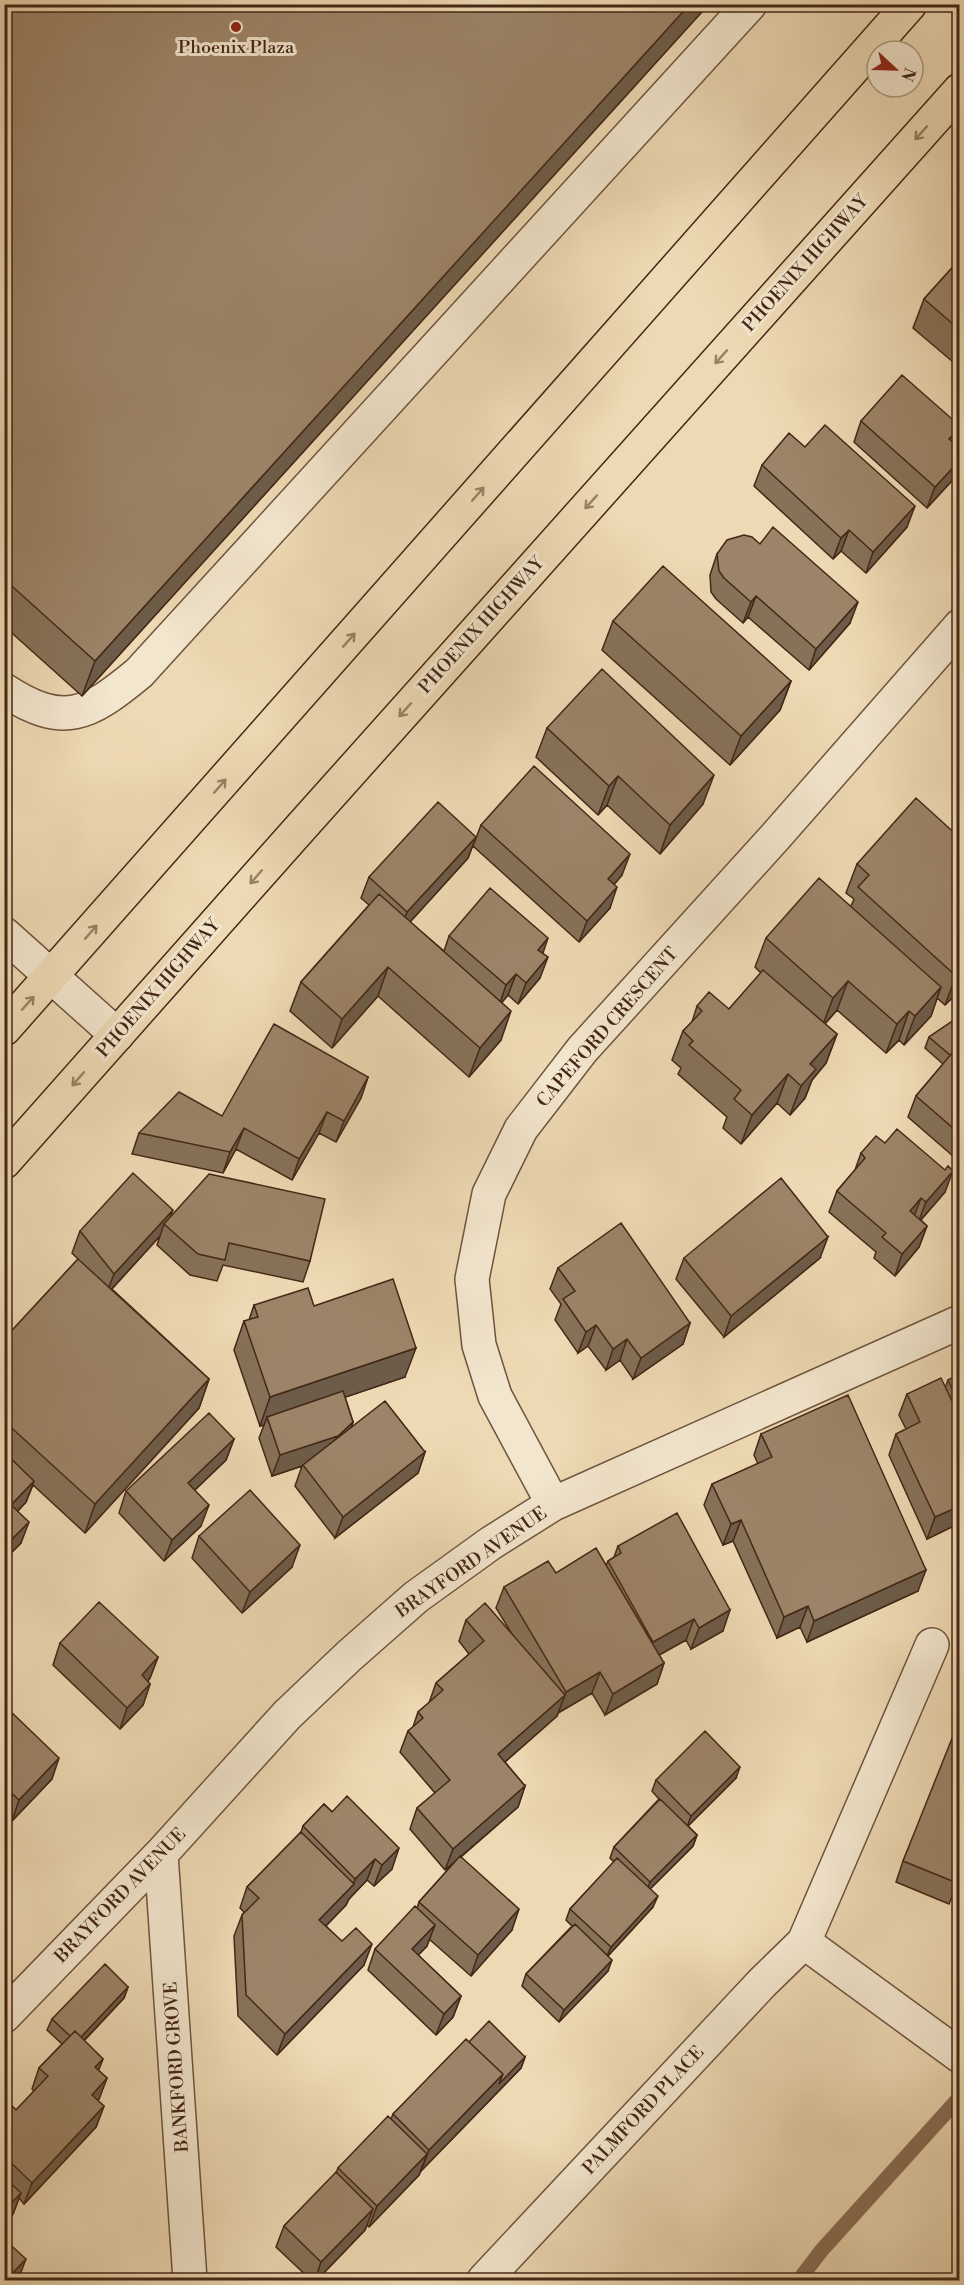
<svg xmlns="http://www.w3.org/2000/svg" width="964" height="2285" viewBox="0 0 964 2285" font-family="'Libre Bodoni',serif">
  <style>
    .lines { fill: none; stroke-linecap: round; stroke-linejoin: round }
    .stream { stroke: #886d55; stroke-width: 15 }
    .minor-casing { stroke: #6f543e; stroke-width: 36 }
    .major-casing { stroke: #452717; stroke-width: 36 }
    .minor { stroke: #f3e6ce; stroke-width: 33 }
    .major { stroke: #edd9b3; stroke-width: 33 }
    .wall { fill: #867259; stroke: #452717; stroke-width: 1.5 }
    .shaded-wall { fill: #6d5c49; stroke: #452717; stroke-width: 1.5 }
    .building { fill: #9c8468; stroke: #452717; stroke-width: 1.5 }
    .oneway { stroke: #998065 }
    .poi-dot { fill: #8f2418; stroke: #f3e6ce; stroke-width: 2 }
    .labels { text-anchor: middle; stroke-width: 6; stroke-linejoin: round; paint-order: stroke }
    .poi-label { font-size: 18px; fill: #452717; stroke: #f3e6ce }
    .street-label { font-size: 18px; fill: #452717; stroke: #f3e6ce }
  </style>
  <rect width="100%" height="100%" fill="#edd9b3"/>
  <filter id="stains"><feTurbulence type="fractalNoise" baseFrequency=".00333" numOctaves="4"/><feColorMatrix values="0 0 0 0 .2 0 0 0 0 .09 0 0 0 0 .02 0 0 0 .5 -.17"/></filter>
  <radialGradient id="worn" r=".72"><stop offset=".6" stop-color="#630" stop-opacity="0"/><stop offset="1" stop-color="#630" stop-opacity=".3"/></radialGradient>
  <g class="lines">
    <path class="stream" d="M799 2280 821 2251 960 2097"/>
    <defs>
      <path id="minor" d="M4 690C64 729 88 715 139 673L750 4
        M4 934 117 1035
        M553 1504 495 1396 479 1345 472 1279 489 1194 521 1129 582 1050 776 836 960 626
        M161 1854 190 2280
        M804 1942 960 2056
        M4 2016 161 1854 287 1715 349 1656 416 1597 491 1543 553 1504 960 1322
        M484 2280 762 1983 804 1942 932 1645"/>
      <path id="major" d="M4 1029 910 4
        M4 1162 295 834 960 90"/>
    </defs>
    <use href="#minor" class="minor-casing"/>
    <use href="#major" class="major-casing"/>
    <use href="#minor" class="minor"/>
    <use href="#major" class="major"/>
  </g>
  <path class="wall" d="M4 4H709L82 696 4 626Z
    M960 259V368L913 328 924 299Z
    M861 421 960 426V429L954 444 960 448V470L958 474 927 508 854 442Z
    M805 447 907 527 866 573 841 551 833 559 754 486 762 465Z
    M760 544 850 623 809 670 748 617 743 623 716 599 711 592 710 575 717 554Z
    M613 621 791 681 780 710 730 765 602 650Z
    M547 728 703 804 660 854 607 805 598 815 536 757Z
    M481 825 622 875 614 884 610 908 579 942 473 846Z
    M476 837 468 858 410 922 444 951 449 936 543 953 540 978 518 1004 508 995 502 1002 501 1040 469 1077 378 996 332 1048 290 1011 301 982 369 905 361 898 369 877Z
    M960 838V990L945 1005 937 998 931 1016 904 1045 899 1040 886 1053 837 1010 825 1024 837 1034 826 1063 812 1080 805 1098 790 1115 777 1103 741 1144 723 1128 727 1117 678 1074 681 1068 672 1060 683 1031 692 1022 697 1006 729 1009 761 973 755 967 766 938 851 906 854 899 846 893 857 864Z
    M960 1016V1162L908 1117 916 1096 943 1064 925 1048 929 1037Z
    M368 1077 361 1098 336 1142 319 1133 292 1180 236 1149 223 1173 132 1154 139 1133 222 1116Z
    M861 1153 945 1192 921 1220 927 1226 919 1247 895 1276 874 1258 876 1252 829 1212 837 1191 855 1170Z
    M170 1218 310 1261 303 1282 223 1265 217 1281 190 1275 157 1245 160 1236 112 1289 209 1379 199 1408 85 1533 33 1485 26 1502 18 1511 21 1543 4 1560V1339L78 1259 72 1253 80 1231Z
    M684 1258H820L724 1337 676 1279Z
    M558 1268 690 1323 683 1344 633 1379 620 1360 606 1370 588 1346 578 1353 555 1320 561 1304 550 1289Z
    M254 1305 314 1306 405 1377 345 1397 353 1422 352 1426 425 1452 418 1473 335 1538 295 1486 302 1466 272 1476 259 1438 264 1425 260 1426 234 1350 244 1321 249 1320Z
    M960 1374V1523L927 1539 889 1455 896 1434 906 1429 899 1415 907 1394 945 1388 948 1380Z
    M761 1434 918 1591 807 1642 800 1627 777 1638 733 1541 723 1545 704 1505 712 1484 758 1464 754 1455Z
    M234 1439 226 1460 195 1490 201 1526 164 1561 119 1513 126 1491Z
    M199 1536 292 1567 242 1613 192 1558Z
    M618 1546 723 1631 691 1649 686 1640 659 1655 664 1663 657 1684 605 1715 592 1693 558 1713 557 1716 505 1762 525 1786 518 1807 461 1857 512 1930 471 1976 429 1939 427 1946 418 1955 461 1996 453 2017 436 2035 368 1970 375 1949 417 1908 419 1902 454 1863 445 1870 410 1829 417 1808 435 1793 400 1752 408 1731 413 1727 418 1712 429 1703 436 1683 469 1654 459 1641 466 1620 512 1634 496 1608 504 1587 556 1573 606 1565 608 1561 614 1557Z
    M60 1643 158 1657 150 1678 148 1681 150 1684 143 1705 120 1729 53 1665Z
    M4 1709 52 1779 12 1821 4 1814Z
    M960 1727V1877L949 1904 896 1882 903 1861Z
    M736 1778 688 1826 697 1835 693 1846 650 1889 653 1907 608 1956V1971L559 2022 522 1986 526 1974 572 1926 566 1920 570 1909 614 1862 610 1858 614 1847 659 1799 652 1791 656 1780Z
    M324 1804 392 1869 374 1886 367 1880 349 1899 346 1905 326 1926 364 1965 277 2055 238 2016 234 1936 242 1915 244 1912 240 1908 247 1887 301 1832 303 1826Z
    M128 1987 124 1998 84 2041 103 2059 98 2070 107 2078 98 2101 104 2106 96 2127 24 2204 19 2198 13 2214 4 2223V2098L16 2110 34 2091 32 2089 39 2068 62 2044 47 2030 52 2019Z
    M469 2042 525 2057 521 2068 421 2171 419 2175 369 2227 367 2225 365 2230 317 2280H311L276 2247 284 2226 336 2173 338 2168 391 2119 393 2114Z"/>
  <path class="shaded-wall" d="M690 4H709L82 696 95 661Z
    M960 428V429L953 448 949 439Z
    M960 460V470L958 474 927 508 935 487Z
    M915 506 907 527 866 573 873 552Z
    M849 530 841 551 833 559 841 538Z
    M756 596 748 617 743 623 751 602Z
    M858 602 850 623 809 670 816 649Z
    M791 681 780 710 730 765 741 736Z
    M714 775 703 804 660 854 670 825Z
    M618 776 607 805 598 815 609 786Z
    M476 837 468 858 400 933 407 912Z
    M630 854 622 875 601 900 608 879Z
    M617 887 610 908 579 942 587 921Z
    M548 938 541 959 538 950Z
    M548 957 540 978 518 1004 526 983Z
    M388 967 378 996 332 1048 342 1019Z
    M960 972V990L945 1005 956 976Z
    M516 974 508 995 499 1006 506 985Z
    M848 981 837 1010 822 1027 833 998Z
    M941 987 931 1016 904 1045 915 1016Z
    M511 1011 501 1040 469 1077 480 1048Z
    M909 1011 899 1040 886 1053 897 1024Z
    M837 1034 826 1063 812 1080 805 1098 790 1115 801 1086 810 1064Z
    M788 1074 777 1103 741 1144 752 1115Z
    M368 1077 361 1098 336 1142 344 1121Z
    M327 1112 319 1133 292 1180 299 1159Z
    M244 1128 236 1149 223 1173 230 1152Z
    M953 1171 945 1192 918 1223 926 1202Z
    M921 1198 913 1219 910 1211Z
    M173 1210 167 1226 164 1224 160 1236 106 1295 114 1274Z
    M927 1226 919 1247 895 1276 902 1254Z
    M828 1237 820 1258 724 1337 731 1316Z
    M690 1323 683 1344 633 1379 641 1358Z
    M596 1325 588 1346 578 1353 586 1332Z
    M627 1339 620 1360 606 1370 613 1349Z
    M416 1348 405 1377 269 1423 267 1417 264 1425 260 1426 270 1397Z
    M209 1379 199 1408 85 1533 95 1504Z
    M353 1422 346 1443 303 1465 302 1466 272 1476 280 1455Z
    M234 1439 226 1460 180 1504 188 1483Z
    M425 1452 418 1473 335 1538 343 1517Z
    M34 1481 26 1502 4 1525 11 1505Z
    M209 1505 201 1526 164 1561 172 1540Z
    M960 1506V1523L927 1539 935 1517Z
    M741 1520 733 1541 723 1545 731 1524Z
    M29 1522 21 1543 4 1560V1547Z
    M300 1545 292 1567 242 1613 250 1592Z
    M926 1570 918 1591 807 1642 814 1621Z
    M808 1606 800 1627 777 1638 784 1617Z
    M730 1610 723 1631 691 1649 699 1628Z
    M694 1619 686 1640 645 1663 653 1642Z
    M158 1657 150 1678 134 1696 142 1675Z
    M664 1663 657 1684 605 1715 613 1694Z
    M600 1672 592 1693 558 1713 566 1692Z
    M150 1684 143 1705 120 1729 127 1708Z
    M565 1695 557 1716 490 1775 498 1754Z
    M59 1758 52 1779 12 1821 19 1800Z
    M740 1767 736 1778 687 1827 691 1816Z
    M525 1786 518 1807 445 1870 453 1849Z
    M697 1835 693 1846 646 1893 650 1882Z
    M399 1848 392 1869 374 1886 382 1865Z
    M375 1859 367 1880 349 1899 346 1905 311 1941 319 1920 353 1885 355 1879Z
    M658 1896 653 1907 606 1958 611 1947Z
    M519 1909 512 1930 471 1976 478 1955Z
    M435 1925 427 1946 404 1970 412 1949Z
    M372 1944 364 1965 277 2055 285 2034Z
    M612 1960 608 1971 559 2022 564 2010Z
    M128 1987 124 1998 72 2053 76 2042Z
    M461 1996 453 2017 436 2035 444 2014Z
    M525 2057 521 2068 421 2171 429 2150 503 2074Z
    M103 2059 95 2080V2067Z
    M107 2078 99 2099 84 2116 92 2095Z
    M104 2106 96 2127 24 2204 32 2183Z
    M427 2154 419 2175 369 2227 377 2206Z
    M21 2193 13 2214 4 2223V2210Z
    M373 2209 365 2230 317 2280H315L321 2262Z
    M26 2259 18 2280H6Z"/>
  <path class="building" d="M4 4H690L95 661 4 579Z
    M960 259V330L924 299Z
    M902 375 960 426V428L949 439 960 448V460L935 487 861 421Z
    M825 425 915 506 873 552 849 530 841 538 762 465 789 433 805 447Z
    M773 527 858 602 816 649 756 596 751 602 724 578 719 571 717 554 727 540 744 535 752 537 760 544Z
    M663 566 791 681 741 736 613 621Z
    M602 669 714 775 670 825 618 776 609 786 547 728Z
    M534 766 630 854 608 879 617 887 587 921 481 825Z
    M916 798 960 838V972L956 976 858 887 869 875 857 864Z
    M438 802 476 837 407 912 369 877Z
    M819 878 941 987 915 1016 909 1011 897 1024 848 981 833 998 766 938Z
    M490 888 548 938 538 950 548 957 526 983 516 974 506 985 449 936Z
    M379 894 511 1011 480 1048 388 967 342 1019 301 982Z
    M763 970 837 1034 810 1064 816 1069 801 1086 788 1074 752 1115 734 1099 741 1090 689 1045 693 1041 683 1031 702 1011 697 1006 709 992 729 1009Z
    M960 1016V1058L953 1052 950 1055 929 1037Z
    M274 1024 368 1077 344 1121 327 1112 299 1159 244 1128 230 1152 139 1133 179 1092 222 1116Z
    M953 1052 960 1058V1134L916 1096Z
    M897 1129 945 1170 948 1166 953 1171 926 1202 921 1198 910 1211 927 1226 902 1254 882 1237 886 1233 837 1191 865 1158 861 1153 876 1136 885 1143Z
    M133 1173 173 1210 114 1274 80 1231Z
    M209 1174 325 1199 310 1261 229 1243 225 1260 198 1254 164 1224Z
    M781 1178 828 1237 731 1316 684 1258Z
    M621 1223 690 1323 641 1358 627 1339 613 1349 596 1325 586 1332 563 1299 575 1291 558 1268Z
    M78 1259 209 1379 95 1504 4 1421V1339Z
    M393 1279 416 1348 270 1397 244 1321 258 1317 254 1305 308 1288 314 1306Z
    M960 1374V1405L948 1380Z
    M941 1378 960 1418V1506L935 1517 896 1434 920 1422 907 1394Z
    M343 1391 353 1422 338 1436 280 1455 267 1417Z
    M848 1395 926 1570 814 1621 808 1606 784 1617 741 1520 731 1524 712 1484 772 1457 761 1434Z
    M385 1401 425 1452 343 1517 303 1465Z
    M209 1413 234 1439 188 1483 209 1505 172 1540 126 1491Z
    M4 1452 34 1481 11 1505 29 1522 4 1547Z
    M250 1490 300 1545 250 1592 199 1536Z
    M677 1513 730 1610 699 1628 694 1619 653 1642 608 1561 621 1553 618 1546Z
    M596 1548 664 1663 613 1694 600 1672 566 1692 504 1587 548 1561 556 1573Z
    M99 1602 158 1657 142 1675 150 1684 127 1708 60 1643Z
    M485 1603 565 1695 498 1754 525 1786 453 1849 417 1808 450 1780 408 1731 423 1718 418 1712 443 1690 436 1683 484 1641 466 1620Z
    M6 1707 59 1758 19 1800 4 1786V1709Z
    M957 1726 960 1727V1875L957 1883 903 1861Z
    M705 1731 740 1767 691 1816 656 1780Z
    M347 1796 399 1848 382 1865 375 1859 355 1879 303 1826 324 1804 332 1812Z
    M660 1799 697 1835 650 1882 614 1847Z
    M301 1832 354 1884 319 1920 342 1941 356 1928 372 1944 285 2034 246 1995 242 1915 259 1898 247 1887Z
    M460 1856 519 1909 478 1955 419 1902Z
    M617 1858 658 1896 611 1947 570 1909Z
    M415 1906 435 1925 412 1949 461 1996 444 2014 375 1949Z
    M575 1924 612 1960 564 2010 526 1974Z
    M105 1964 128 1987 81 2037 75 2031 70 2036 52 2019Z
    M489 2021 525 2057 499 2084 503 2074 469 2042Z
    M75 2031 103 2059 95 2067 107 2078 92 2095 104 2106 32 2183 4 2156V2098L16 2110 48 2076 39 2068Z
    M466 2039 503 2074 429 2150 393 2114Z
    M388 2116 427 2154 377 2206 338 2168Z
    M336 2172 373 2209 321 2262 284 2226Z
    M4 2177 21 2193 4 2210Z
    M4 2239 26 2259 6 2280H4Z"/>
  <defs><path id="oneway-shaft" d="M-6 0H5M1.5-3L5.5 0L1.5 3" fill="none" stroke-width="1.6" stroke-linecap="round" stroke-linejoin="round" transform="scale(1.5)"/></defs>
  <g class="oneway">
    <use href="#oneway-shaft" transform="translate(921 133) rotate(132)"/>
    <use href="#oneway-shaft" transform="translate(721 357) rotate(132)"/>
    <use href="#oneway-shaft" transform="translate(478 494) rotate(-49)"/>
    <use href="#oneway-shaft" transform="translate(591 502) rotate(132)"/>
    <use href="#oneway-shaft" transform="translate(349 640) rotate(-49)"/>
    <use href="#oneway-shaft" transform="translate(405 710) rotate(132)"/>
    <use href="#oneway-shaft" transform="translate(220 786) rotate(-49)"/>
    <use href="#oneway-shaft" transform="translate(256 877) rotate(131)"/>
    <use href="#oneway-shaft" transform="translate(91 932) rotate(-49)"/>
    <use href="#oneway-shaft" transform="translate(28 1003) rotate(-48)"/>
    <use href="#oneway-shaft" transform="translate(78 1079) rotate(131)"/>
  </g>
  <circle class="poi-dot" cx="236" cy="27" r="6"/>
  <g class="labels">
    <g class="poi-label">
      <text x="236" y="53">Phoenix Plaza</text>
    </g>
    <g class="street-label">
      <text transform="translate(805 263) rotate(-48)" y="6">PHOENIX HIGHWAY</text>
      <text transform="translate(481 625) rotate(-48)" y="6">PHOENIX HIGHWAY</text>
      <text transform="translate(158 988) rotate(-49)" y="6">PHOENIX HIGHWAY</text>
      <text transform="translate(607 1027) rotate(-49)" y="6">CAPEFORD CRESCENT</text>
      <text transform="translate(471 1562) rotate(-35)" y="6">BRAYFORD AVENUE</text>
      <text transform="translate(120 1895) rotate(-46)" y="6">BRAYFORD AVENUE</text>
      <text transform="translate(176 2067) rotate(-94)" y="6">BANKFORD GROVE</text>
      <text transform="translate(643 2110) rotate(-47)" y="6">PALMFORD PLACE</text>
    </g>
  </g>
  <rect width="964" height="2285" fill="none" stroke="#edd9b3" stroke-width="24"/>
  <rect x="6" y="6" width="952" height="2273" fill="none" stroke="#452717" stroke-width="3"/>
  <rect x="12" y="12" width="940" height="2261" fill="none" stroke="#452717" stroke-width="1.5"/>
  <g transform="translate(895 69) rotate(112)"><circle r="28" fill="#f3e6ce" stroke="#ad9a85" stroke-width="1.5"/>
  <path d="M0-4.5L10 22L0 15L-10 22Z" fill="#8f2418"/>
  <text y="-9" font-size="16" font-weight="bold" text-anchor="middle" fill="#452717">N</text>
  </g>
  <rect width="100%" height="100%" filter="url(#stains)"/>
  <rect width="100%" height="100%" fill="url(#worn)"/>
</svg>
